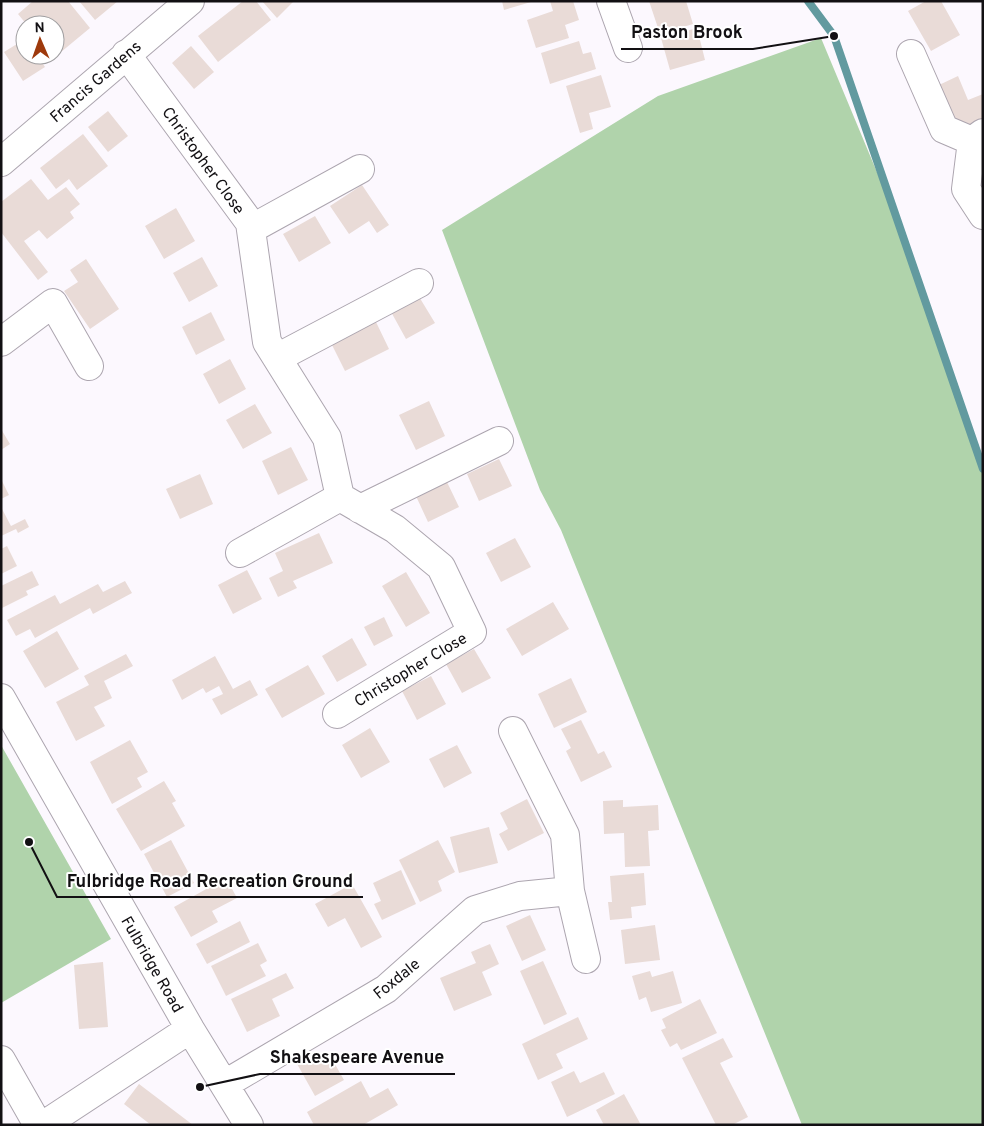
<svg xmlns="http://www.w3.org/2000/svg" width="984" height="1126" viewBox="0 0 984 1126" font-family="Overpass,sans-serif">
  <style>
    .green { fill: #b0d3ab }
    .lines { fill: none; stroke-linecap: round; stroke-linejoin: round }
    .stream { stroke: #629a9f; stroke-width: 8 }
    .building { fill: #e9dbd7 }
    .minor-casing { stroke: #aca5af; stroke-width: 30 }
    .minor { stroke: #fff; stroke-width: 28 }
    .labels { text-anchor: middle; stroke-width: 4; stroke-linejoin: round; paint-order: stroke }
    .street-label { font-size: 16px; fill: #121013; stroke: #fff }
    .leader { fill: none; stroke: #121013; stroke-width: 2 }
    .callout-dot { fill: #121013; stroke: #fff; stroke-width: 2 }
    .callout-label { font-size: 18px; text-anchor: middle; font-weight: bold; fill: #121013; stroke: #fff; stroke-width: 4; stroke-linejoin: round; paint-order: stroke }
  </style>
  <rect width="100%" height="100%" fill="#fcf8fe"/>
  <path class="green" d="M821 38 909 249 983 461V1125H802L561 530 540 490 442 230 658 96Z
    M1 745 111 939 1 1003Z"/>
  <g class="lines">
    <path class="stream" d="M808 1 834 36 983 469"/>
  </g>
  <path class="building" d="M33 1H68L90 28 55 57 53 55H55V25H27L18 14Z
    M79 1H118L95 20Z
    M243 1H256L271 20 218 62 198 36Z
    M262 1H294L277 18Z
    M502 1H531V2L504 10Z
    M550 1H573L579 20 565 25 569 38 536 48 527 20 553 11Z
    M649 1H686L693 24 660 34Z
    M926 1H941L960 35 931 51 908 11Z
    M697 28 705 60 670 70 661 38Z
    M25 39V55H37L45 67 23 81 4 52Z
    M579 41 583 54 591 52 596 69 550 84 541 53Z
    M191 46 214 72 194 89 172 63Z
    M601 75 611 107 589 113 593 129 580 133 566 86Z
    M958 76 968 100 983 94V121L960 131 939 85Z
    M108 111 128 136 108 152 88 127Z
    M83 134 108 166 77 190 69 179 56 189 40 168Z
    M31 179 48 200 66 187 80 204 70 212 74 218 47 239 39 230 24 241 48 272 38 280 1 232V202Z
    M362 185 389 225 377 233 369 221 349 234 330 206Z
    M176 208 195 241 164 259 145 226Z
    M315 216 331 243 299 262 283 234Z
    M202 257 218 286 189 302 173 273Z
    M86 259 119 309 90 329 64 291 78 282 70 270Z
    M418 295 435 323 406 339 390 310Z
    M211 312 225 340 196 355 182 327Z
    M376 322 389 349 345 371 329 339 359 324 362 329Z
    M230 359 246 389 219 404 203 374Z
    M429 401 445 436 416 450 399 415Z
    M255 404 272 433 243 449 226 420Z
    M1 429 10 444 1 450Z
    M291 447 308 480 278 495 262 461Z
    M499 459 512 486 479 501 467 474Z
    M200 474 213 504 180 519 166 489Z
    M1 479 9 495 1 499Z
    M446 480 459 507 428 522 415 494Z
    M1 507 11 526 25 519 29 527 18 533 16 529 1 536Z
    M319 533 333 563 293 581 297 588 278 597 269 578 283 571 275 553Z
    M515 538 531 567 501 582 486 553Z
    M7 546 17 566 1 574V549Z
    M247 570 262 599 233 614 218 585Z
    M32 571 39 585 26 591 28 595 2 608 1 586Z
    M406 572 430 613 406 627 382 586Z
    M125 581 132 593 93 614 90 608 35 638 30 629 16 636 7 620 55 595 60 604 98 584 103 592Z
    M553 602 569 629 522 656 506 629Z
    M384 617 393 636 374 646 364 627Z
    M57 631 79 669 45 688 23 651Z
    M352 638 367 665 337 682 322 656Z
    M474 649 491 678 462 693 446 664Z
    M126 654 133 666 104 681 112 698 94 707 105 726 76 741 56 702 89 685 84 676Z
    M215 656 233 689 250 680 258 695 221 715 212 699 223 694 219 686 206 693 203 688 182 700 172 680Z
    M308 665 325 694 282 718 265 689Z
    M431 676 446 704 417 720 402 691Z
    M571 678 587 712 554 728 538 694Z
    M581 720 598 754 604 751 612 767 581 782 566 751 571 748 561 729Z
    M370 728 390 762 361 778 342 745Z
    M130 740 148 772 137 778 142 787 112 804 90 762Z
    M457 745 472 773 444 788 429 759Z
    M164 781 176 801 172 803 185 826 141 851 116 809Z
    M527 799 544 833 508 851 499 834 508 829 500 813Z
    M623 800V807L658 805 659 830 648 831 650 866 625 867 624 833 604 834 603 801Z
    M489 827 498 863 459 873 450 837Z
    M171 840 194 883 167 897 144 854Z
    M438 840 455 872 438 881 442 891 420 902 399 860Z
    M401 870 416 904 382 920 374 904 381 901 373 883Z
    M644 873 646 905 631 907 632 918 610 920 608 902H612L610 876Z
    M226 878 237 898 212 911 218 922 191 937 174 907Z
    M352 884 382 937 361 948 345 918 328 927 315 904Z
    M530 915 546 950 522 961 506 926Z
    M240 921 250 942 207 964 196 944Z
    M655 925 660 960 625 964 621 930Z
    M258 943 267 961 260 965 266 976 226 996 211 966Z
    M490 944 499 964 482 972 492 995 454 1011 440 978 476 963 471 952Z
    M543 961 567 1014 544 1025 520 971Z
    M103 962 108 1027 79 1029 74 965Z
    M650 971 652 977 673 971 682 1003 651 1012 646 997 639 1000 632 976Z
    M286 973 294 988 272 999 280 1016 247 1032 231 999Z
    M700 999 717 1033 681 1050 677 1043 670 1047 661 1030 666 1028 662 1019Z
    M578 1017 588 1039 556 1054 563 1068 538 1080 522 1044Z
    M723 1038 733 1057 720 1063 748 1117 732 1125H716L682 1058Z
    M328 1052 344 1080 315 1096 296 1062 308 1054 312 1061Z
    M574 1071 580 1083 604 1072 615 1094 567 1117 551 1082Z
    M361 1081 370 1098 388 1088 398 1105 363 1125H314L307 1112Z
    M139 1084 193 1125H151L124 1104Z
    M624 1094 641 1125H604L596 1110Z"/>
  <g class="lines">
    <defs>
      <path id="minor" d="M611 1 628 48
        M126 54 250 223 267 342 327 438 340 497 395 529 441 567 472 632 337 714
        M911 54 944 129 972 141
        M983 133 972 141 966 189 983 215
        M1 162 190 1
        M251 229 360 169
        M1 342 53 303 89 366
        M277 358 419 283
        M360 509 499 441
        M240 553 340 497
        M1 698 190 1029 249 1125
        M513 731 565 835 570 891 586 959
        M1 1060 38 1125
        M225 1084 386 989 475 910 520 896 570 891
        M44 1125 190 1029"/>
    </defs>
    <use href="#minor" class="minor-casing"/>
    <use href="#minor" class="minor"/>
  </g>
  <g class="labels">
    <g class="street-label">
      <text transform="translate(95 81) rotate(-41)" y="6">Francis Gardens</text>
      <text transform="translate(204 160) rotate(54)" y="6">Christopher Close</text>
      <text transform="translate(410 669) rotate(-31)" y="6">Christopher Close</text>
      <text transform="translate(153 964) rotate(60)" y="6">Fulbridge Road</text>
      <text transform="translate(396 978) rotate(-39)" y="6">Foxdale</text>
    </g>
  </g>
  <path class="leader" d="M834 36L753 49H621M29 842L57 897H363M200 1087L260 1074H455"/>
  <g class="callout-dot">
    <circle cx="834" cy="36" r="5"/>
    <circle cx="29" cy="842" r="5"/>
    <circle cx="200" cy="1087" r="5"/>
  </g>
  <g class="callout-label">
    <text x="687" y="38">Paston Brook</text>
    <text x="210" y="887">Fulbridge Road Recreation Ground</text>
    <text x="357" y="1063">Shakespeare Avenue</text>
  </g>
  <rect width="984" height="1126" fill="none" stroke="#121013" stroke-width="5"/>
  <g transform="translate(40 40) rotate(358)"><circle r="24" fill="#ffffff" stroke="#a09fa1"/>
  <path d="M0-4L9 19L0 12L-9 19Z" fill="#9e390c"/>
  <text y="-8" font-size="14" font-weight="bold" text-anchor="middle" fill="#121013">N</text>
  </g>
</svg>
